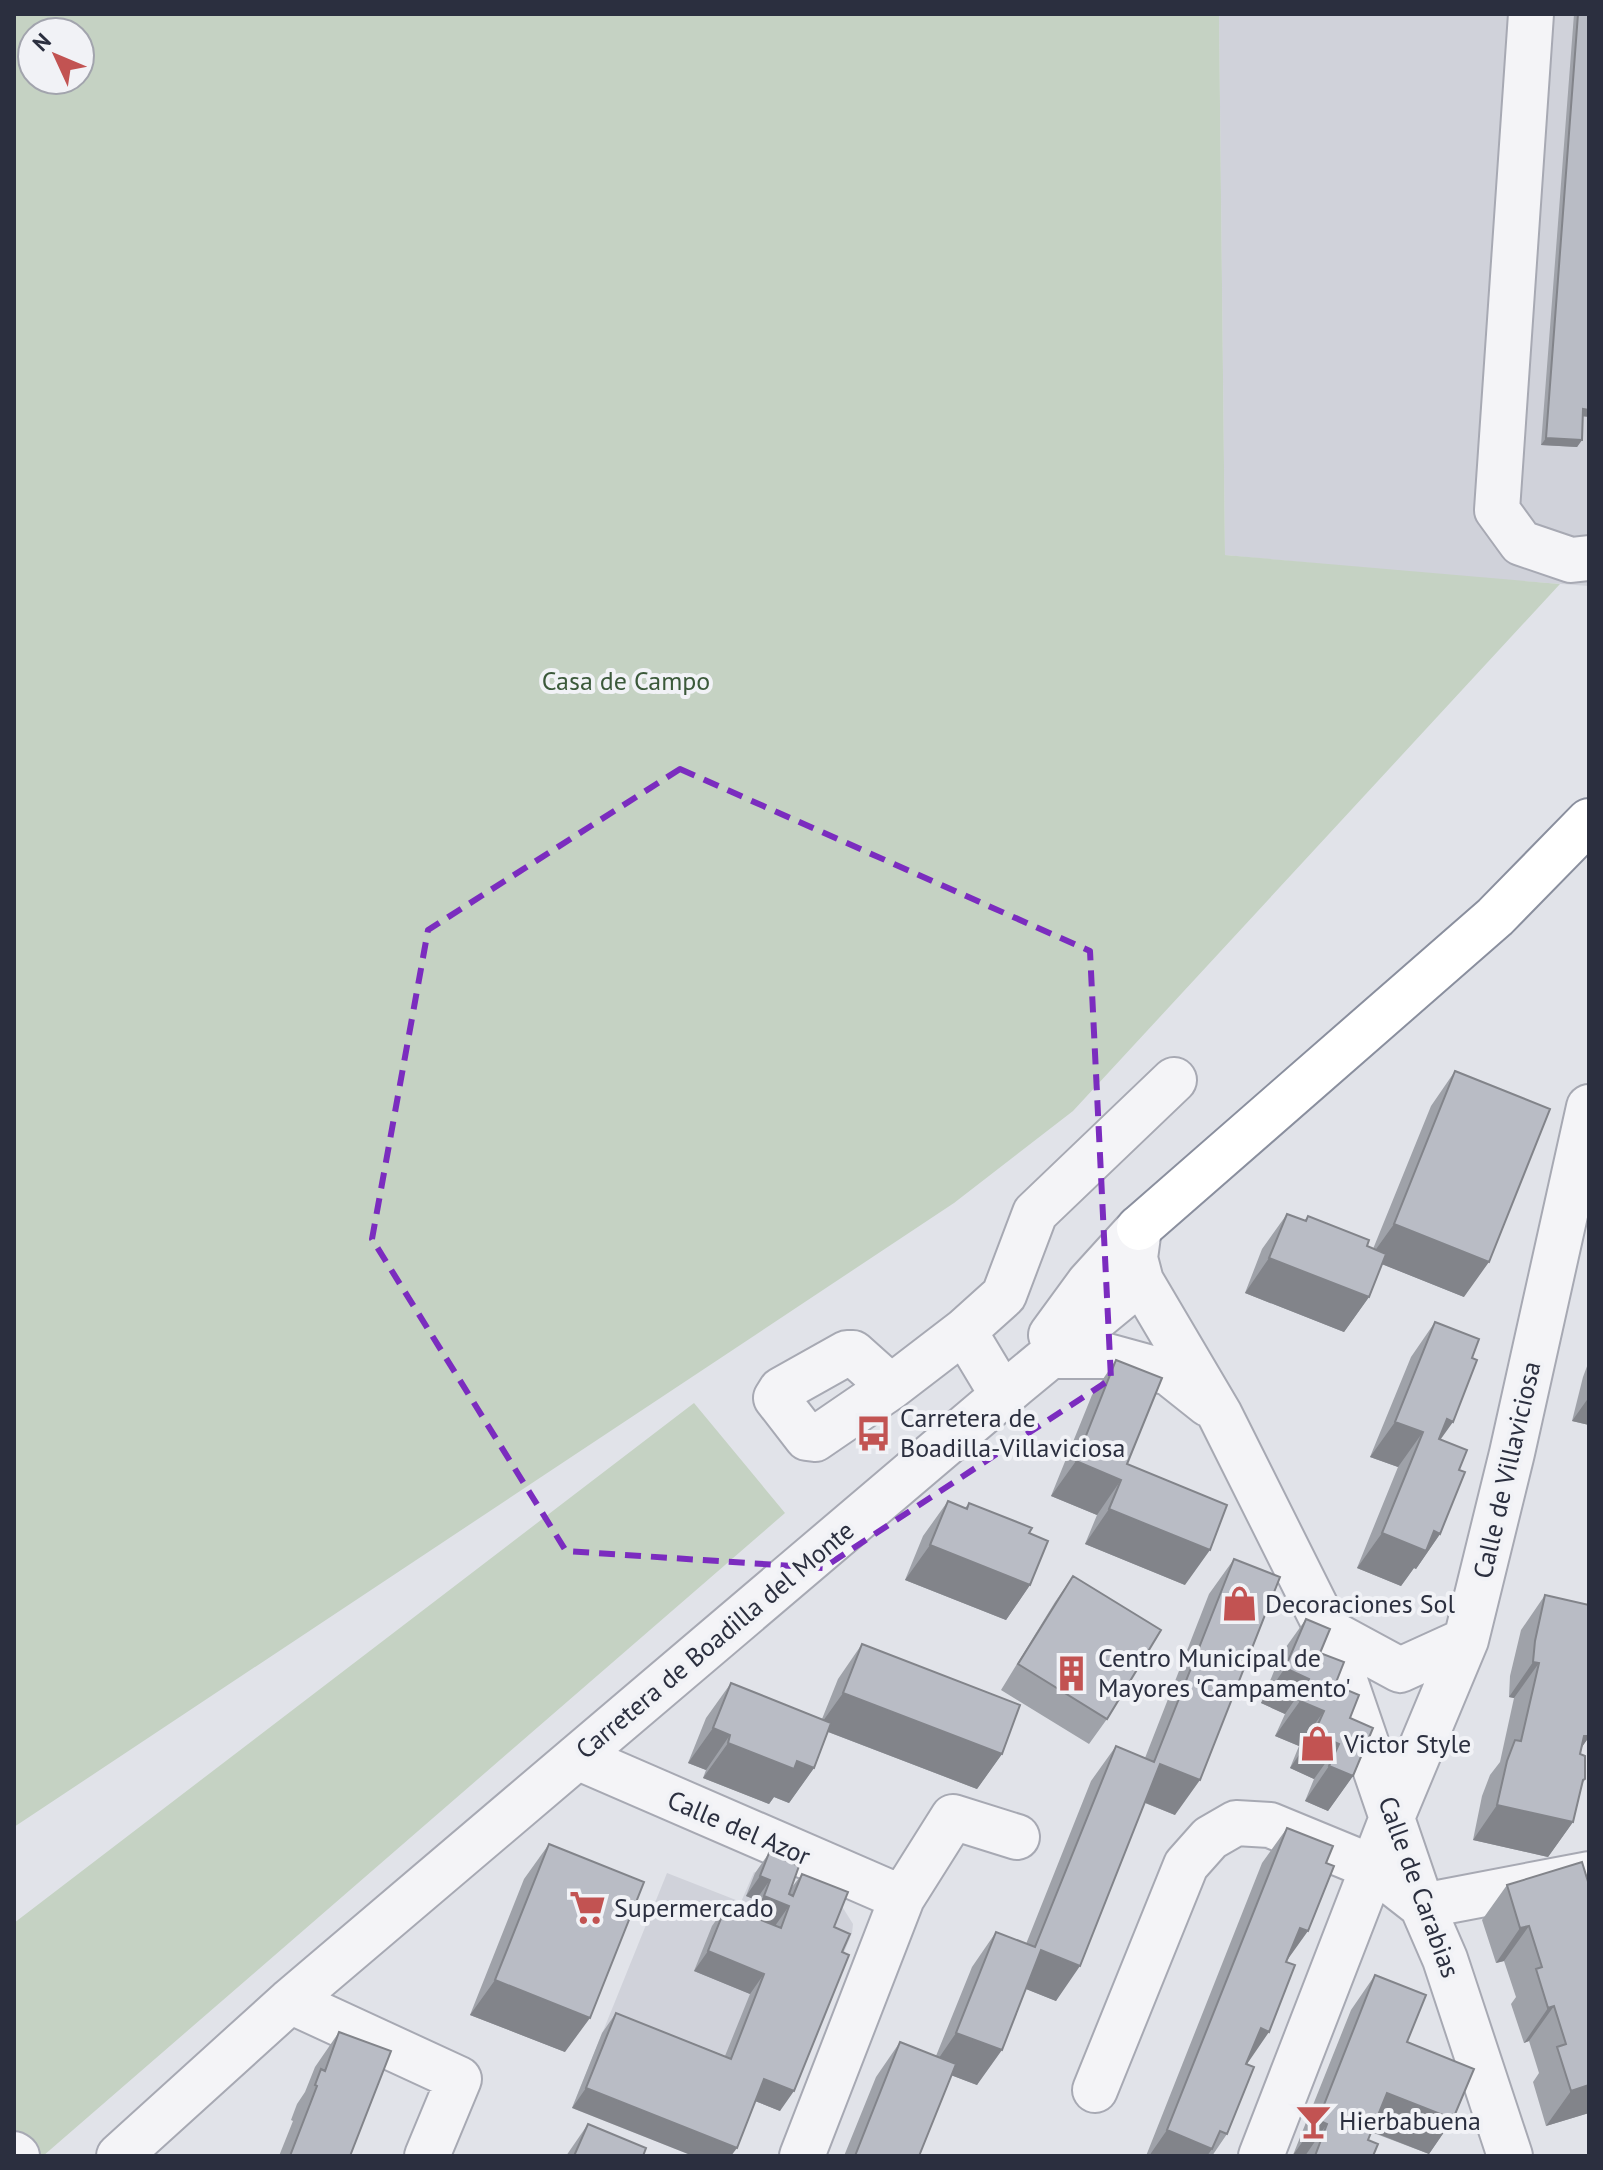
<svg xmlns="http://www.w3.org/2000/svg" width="1603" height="2170" viewBox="0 0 1603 2170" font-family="'PT Sans',sans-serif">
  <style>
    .built { fill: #d0d2da }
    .green { fill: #c5d2c3; fill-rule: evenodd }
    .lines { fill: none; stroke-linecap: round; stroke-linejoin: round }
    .minor-casing { stroke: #a7a9b3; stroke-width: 48 }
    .highway-casing { stroke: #8a8f9e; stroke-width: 48 }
    .minor { stroke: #f4f4f7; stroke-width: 44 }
    .highway { stroke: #fff; stroke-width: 44 }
    .wall { fill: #9fa2a9 }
    .shaded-wall { fill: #82848a }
    .building { fill: #b9bcc5; stroke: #82848a; stroke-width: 2 }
    .marked { fill: none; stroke: #7b2cbf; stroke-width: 6; stroke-dasharray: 16 10; stroke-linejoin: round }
    .labels { text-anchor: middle; stroke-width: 8; stroke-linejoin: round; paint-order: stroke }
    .park-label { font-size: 26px; fill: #3b593a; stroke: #f1f2f6 }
    .poi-label { font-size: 26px; fill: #2b2f3f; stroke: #f1f2f6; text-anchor: start }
    .street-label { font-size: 26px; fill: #2b2f3f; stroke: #f1f2f6 }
  </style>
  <rect width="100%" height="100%" fill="#e1e3e9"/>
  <path class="built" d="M1219 14H1589V586L1437 575 1225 555Z
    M754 1872 843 1908 853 1924 852 1933 780 2111 750 2099 693 2156 572 2108 667 1873 741 1902Z"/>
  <path class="green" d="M14 14H1219L1225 555 1560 584 1073 1111 954 1203 14 1827ZM32 32H80V80H32Z
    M694 1403 785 1513 43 2156H34L14 2138V1923Z"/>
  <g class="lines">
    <defs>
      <path id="minor" d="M1531 14 1497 510 1521 543 1571 560 1589 558
        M1139 1228 1135 1258 1141 1281 1220 1415 1328 1631 1422 1906 1445 1959 1510 2156
        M1051 1335 1089 1283 1139 1228
        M1052 1356H1107L1169 1373 1208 1404
        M891 1387 853 1353H847L781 1390 776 1398 807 1438 815 1439 891 1387 964 1331
        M1003 1396 964 1331 1004 1295 1035 1213 1174 1080
        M1328 1631 1400 1670 1466 1640
        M577 1757 902 1898 802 2156
        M902 1898 953 1817 1017 1837
        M290 2001 459 2079 427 2156
        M1095 2090 1186 1865 1210 1838 1236 1823 1270 1825 1372 1867 1422 1906 1589 1874
        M14 2154 17 2156
        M119 2156 290 2001 1015 1385 1141 1281
        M1261 2156 1393 1815 1466 1640 1512 1453 1589 1107"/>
      <path id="highway" d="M1139 1228 1495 917 1589 821"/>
    </defs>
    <use href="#minor" class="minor-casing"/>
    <use href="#highway" class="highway-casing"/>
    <use href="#minor" class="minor"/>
    <use href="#highway" class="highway"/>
  </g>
  <path class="wall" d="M1574 14H1589L1583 417 1582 440 1577 447 1541 445Z
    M1455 1071 1464 1297 1382 1264 1369 1297 1344 1332 1245 1293 1262 1249 1287 1214 1304 1221 1308 1216 1373 1249 1431 1106Z
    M1435 1322 1440 1440 1459 1470 1440 1534 1416 1569 1414 1568 1401 1586 1357 1568 1398 1467 1370 1457 1411 1357Z
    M1116 1360 1127 1464 1185 1585 1085 1544 1097 1515 1051 1496 1092 1395Z
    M1589 1361V1425L1572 1421 1583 1377Z
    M948 1501 965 1508 969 1503 1029 1533 1030 1585 1006 1620 905 1580 923 1536Z
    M1234 1559 1175 1815 1145 1803 1056 2001 1026 1989 977 2085 951 2075 919 2156H844L876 2077 900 2042 936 2056 972 1967 996 1932 1026 1944 1091 1781 1116 1746 1145 1758 1209 1594Z
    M1073 1576 1107 1719 1089 1744 1001 1690 1055 1602Z
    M1545 1595 1589 1605V1737L1581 1748 1580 1754 1585 1779 1582 1784 1573 1822 1548 1857 1473 1840 1482 1796 1490 1775 1500 1762 1514 1698 1509 1697 1510 1676 1521 1630Z
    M1306 1619 1350 1718 1353 1776 1328 1811 1305 1801 1314 1779 1290 1768 1299 1746 1275 1736 1285 1714 1261 1703 1281 1654Z
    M862 1644 1002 1754 977 1789 828 1732 814 1768 789 1803 774 1797 769 1804 703 1778 706 1770 688 1763 706 1718 731 1683 822 1719 838 1679Z
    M1287 1828 1286 1962 1247 2064 1227 2134 1212 2156H1146L1262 1863Z
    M549 1844 565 2052 470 2015 524 1879Z
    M769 1853 789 1891 802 1874 834 1927 780 2111 755 2101 572 2108 602 2033 616 2013 725 2056 750 1994 694 1971 712 1926 726 1906 750 1916 756 1900 746 1896 755 1873Z
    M1507 1885H1589V2113L1546 2126 1533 2082 1539 2073 1529 2041 1524 2043 1511 2004 1516 1997 1504 1961 1496 1963 1482 1920Z
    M1375 1975 1407 2042 1453 2119 1429 2154 1371 2132 1368 2140 1373 2156 1293 2155 1351 2010Z
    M339 2032 350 2156H279L293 2121 291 2120 297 2104 305 2092 315 2067Z
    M588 2124 643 2156H566Z"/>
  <path class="shaded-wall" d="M1583 409 1589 410V417L1579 416Z
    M1546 438 1582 440 1577 447 1541 445Z
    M1394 1224 1489 1262 1464 1297 1369 1259Z
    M1269 1258 1369 1297 1344 1332 1245 1293Z
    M1589 1397V1425L1572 1421Z
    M1447 1419 1453 1422 1428 1457Z
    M1395 1422 1423 1432 1398 1467 1370 1457Z
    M1076 1461 1121 1480 1097 1515 1051 1496Z
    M1109 1509 1210 1550 1185 1585 1085 1544Z
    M1434 1531 1440 1534 1416 1569 1414 1568 1401 1586 1357 1568 1382 1533Z
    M930 1545 1030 1585 1006 1620 905 1580Z
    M1533 1662 1539 1663 1514 1698 1509 1697Z
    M1285 1668 1309 1679 1285 1714 1261 1703Z
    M843 1693 1002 1754 977 1789 818 1728Z
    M1300 1701 1324 1711 1299 1746 1275 1736Z
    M713 1728 730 1735 706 1770 688 1763Z
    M1314 1733 1339 1744 1314 1779 1290 1768Z
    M1584 1736H1589V1737L1565 1771Z
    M728 1743 797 1761 814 1768 789 1803 774 1797 769 1804 703 1778Z
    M1160 1764 1200 1780 1175 1815 1136 1799Z
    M1329 1766 1353 1776 1328 1811 1305 1801Z
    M1497 1805 1573 1822 1548 1857 1473 1840Z
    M760 1876 770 1880 756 1900 746 1896Z
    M764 1896 789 1906 775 1926 750 1916Z
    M1529 1926 1504 1961 1496 1963 1520 1928Z
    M1300 1928 1308 1931 1283 1966Z
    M1041 1950 1080 1966 1056 2001 1016 1985Z
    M708 1951 764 1974 750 1994 694 1971Z
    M495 1980 590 2018 565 2052 470 2015Z
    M1554 2006 1529 2041 1524 2043 1548 2008Z
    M1261 2028 1269 2032 1245 2067Z
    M956 2033 1002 2050 977 2085 932 2068Z
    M764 2079 794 2091 780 2111 750 2099Z
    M1589 2085V2113L1546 2126 1571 2091Z
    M586 2088 737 2148 731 2156H693L572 2108Z
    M1387 2093 1453 2119 1429 2154 1363 2128Z
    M1318 2120 1327 2124 1305 2156 1293 2155Z
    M1167 2130 1212 2149 1207 2156H1149Z"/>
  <path class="building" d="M1578 14H1589V410L1583 409 1582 440 1546 438Z
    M1455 1071 1550 1109 1489 1262 1394 1224Z
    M1287 1214 1306 1221 1308 1216 1369 1240 1367 1246 1386 1254 1369 1297 1269 1258Z
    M1435 1322 1479 1339 1472 1358 1477 1360 1453 1422 1447 1419 1439 1439 1467 1450 1459 1470 1465 1472 1440 1534 1434 1531 1426 1551 1382 1533 1423 1432 1395 1422Z
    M1116 1360 1162 1378 1127 1464 1227 1505 1210 1550 1109 1509 1121 1480 1076 1461Z
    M948 1501 967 1509 969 1503 1032 1528 1029 1533 1048 1541 1030 1585 930 1545Z
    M1234 1559 1280 1577 1200 1780 1160 1764 1080 1966 1041 1950 1002 2050 956 2033 996 1932 1035 1947 1116 1746 1154 1762Z
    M1073 1576 1161 1630 1107 1719 1018 1664Z
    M1545 1595 1589 1605V1736H1584L1580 1754 1585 1756V1779L1583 1780 1573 1822 1497 1805 1507 1761 1515 1740 1521 1741 1539 1663 1533 1662 1535 1641Z
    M1306 1619 1330 1629 1320 1653 1344 1662 1335 1685 1359 1695 1350 1718 1373 1728 1353 1776 1329 1766 1339 1744 1314 1733 1324 1711 1300 1701 1309 1679 1285 1668Z
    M862 1644 1020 1705 1002 1754 843 1693Z
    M731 1683 831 1723 814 1768 797 1761 794 1769 728 1743 730 1735 713 1728Z
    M1287 1828 1333 1846 1326 1863 1334 1866 1308 1931 1300 1928 1286 1962 1295 1965 1269 2032 1261 2028 1246 2064 1254 2067 1227 2134 1220 2131 1212 2149 1167 2130Z
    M549 1844 644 1882 590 2018 495 1980Z
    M769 1853 799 1866 789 1894 793 1896 802 1874 848 1892 834 1927 850 1934 842 1952 849 1955 794 2091 764 2079 737 2148 586 2088 616 2013 731 2059 764 1974 708 1951 726 1906 781 1928 789 1906 764 1896 770 1880 760 1876Z
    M1582 1862 1589 1885V2085L1571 2091 1557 2047 1566 2044 1554 2006 1548 2008 1536 1969 1542 1967 1529 1926 1520 1928 1507 1885Z
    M1375 1975 1426 1995 1407 2042 1474 2069 1453 2119 1387 2093 1368 2140 1378 2144 1373 2156H1315L1327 2124 1318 2120Z
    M339 2032 391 2051 350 2156H290L317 2086 315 2085 321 2069 325 2071Z
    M900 2042 956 2064 919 2156H855Z
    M588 2124 646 2148 643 2156H574Z"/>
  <path class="marked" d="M680 769 1090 951 1111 1379 823 1568 566 1551 372 1239 428 930Z"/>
  <defs>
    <symbol id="bus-bare" viewBox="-9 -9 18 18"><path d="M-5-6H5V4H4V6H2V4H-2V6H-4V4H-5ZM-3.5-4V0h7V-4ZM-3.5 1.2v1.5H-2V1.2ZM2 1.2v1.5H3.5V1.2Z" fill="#c25352" stroke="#f1f2f6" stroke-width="2.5" paint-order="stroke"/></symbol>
    <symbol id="shop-bare" viewBox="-9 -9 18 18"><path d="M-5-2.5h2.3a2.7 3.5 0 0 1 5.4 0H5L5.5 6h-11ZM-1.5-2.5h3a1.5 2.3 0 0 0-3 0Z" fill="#c25352" stroke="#f1f2f6" stroke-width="2.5" paint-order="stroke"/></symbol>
    <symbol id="building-bare" viewBox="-9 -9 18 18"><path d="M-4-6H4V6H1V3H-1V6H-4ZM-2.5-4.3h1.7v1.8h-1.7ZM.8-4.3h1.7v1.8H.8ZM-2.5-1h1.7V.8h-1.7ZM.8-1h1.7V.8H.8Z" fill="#c25352" stroke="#f1f2f6" stroke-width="2.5" paint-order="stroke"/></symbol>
    <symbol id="supermarket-bare" viewBox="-9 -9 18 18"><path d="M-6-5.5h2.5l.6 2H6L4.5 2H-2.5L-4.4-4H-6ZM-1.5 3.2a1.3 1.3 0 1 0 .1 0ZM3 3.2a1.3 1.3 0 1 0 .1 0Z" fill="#c25352" stroke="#f1f2f6" stroke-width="2.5" paint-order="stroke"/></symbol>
    <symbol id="bar-bare" viewBox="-9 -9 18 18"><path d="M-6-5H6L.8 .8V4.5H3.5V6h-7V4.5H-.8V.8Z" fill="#c25352" stroke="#f1f2f6" stroke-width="2.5" paint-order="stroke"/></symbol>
  </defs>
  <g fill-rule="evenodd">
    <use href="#bus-bare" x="848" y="1408" width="51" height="51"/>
    <use href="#shop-bare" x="1214" y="1578" width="51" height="51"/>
    <use href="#building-bare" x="1046" y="1648" width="51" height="51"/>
    <use href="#shop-bare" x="1292" y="1718" width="51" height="51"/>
    <use href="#supermarket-bare" x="562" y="1882" width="51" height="51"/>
    <use href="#bar-bare" x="1288" y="2096" width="51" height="51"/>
  </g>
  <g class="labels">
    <g class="park-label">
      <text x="626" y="690">Casa de Campo</text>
    </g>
    <g class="poi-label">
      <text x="900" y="1427">Carretera de<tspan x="900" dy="30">Boadilla-Villaviciosa</tspan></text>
      <text x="1265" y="1613">Decoraciones Sol</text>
      <text x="1098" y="1667">Centro Municipal de<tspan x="1098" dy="30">Mayores 'Campamento'</tspan></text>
      <text x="1344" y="1753">Victor Style</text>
      <text x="614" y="1917">Supermercado</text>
      <text x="1339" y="2130">Hierbabuena</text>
    </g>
    <g class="street-label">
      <text transform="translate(1507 1470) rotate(-77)" y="9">Calle de Villaviciosa</text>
      <text transform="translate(715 1640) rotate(-40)" y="9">Carretera de Boadilla del Monte</text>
      <text transform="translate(739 1828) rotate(23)" y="9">Calle del Azor</text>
      <text transform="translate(1419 1887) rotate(70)" y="9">Calle de Carabias</text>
    </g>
  </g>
  <rect width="1603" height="2170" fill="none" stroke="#2b2f3f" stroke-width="32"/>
  <g transform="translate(56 56) rotate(314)"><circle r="38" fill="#f1f2f6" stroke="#a2a4ad" stroke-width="2"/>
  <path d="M0-6L14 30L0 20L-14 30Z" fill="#c25352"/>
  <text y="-12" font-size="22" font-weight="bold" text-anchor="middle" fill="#2b2f3f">N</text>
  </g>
</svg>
